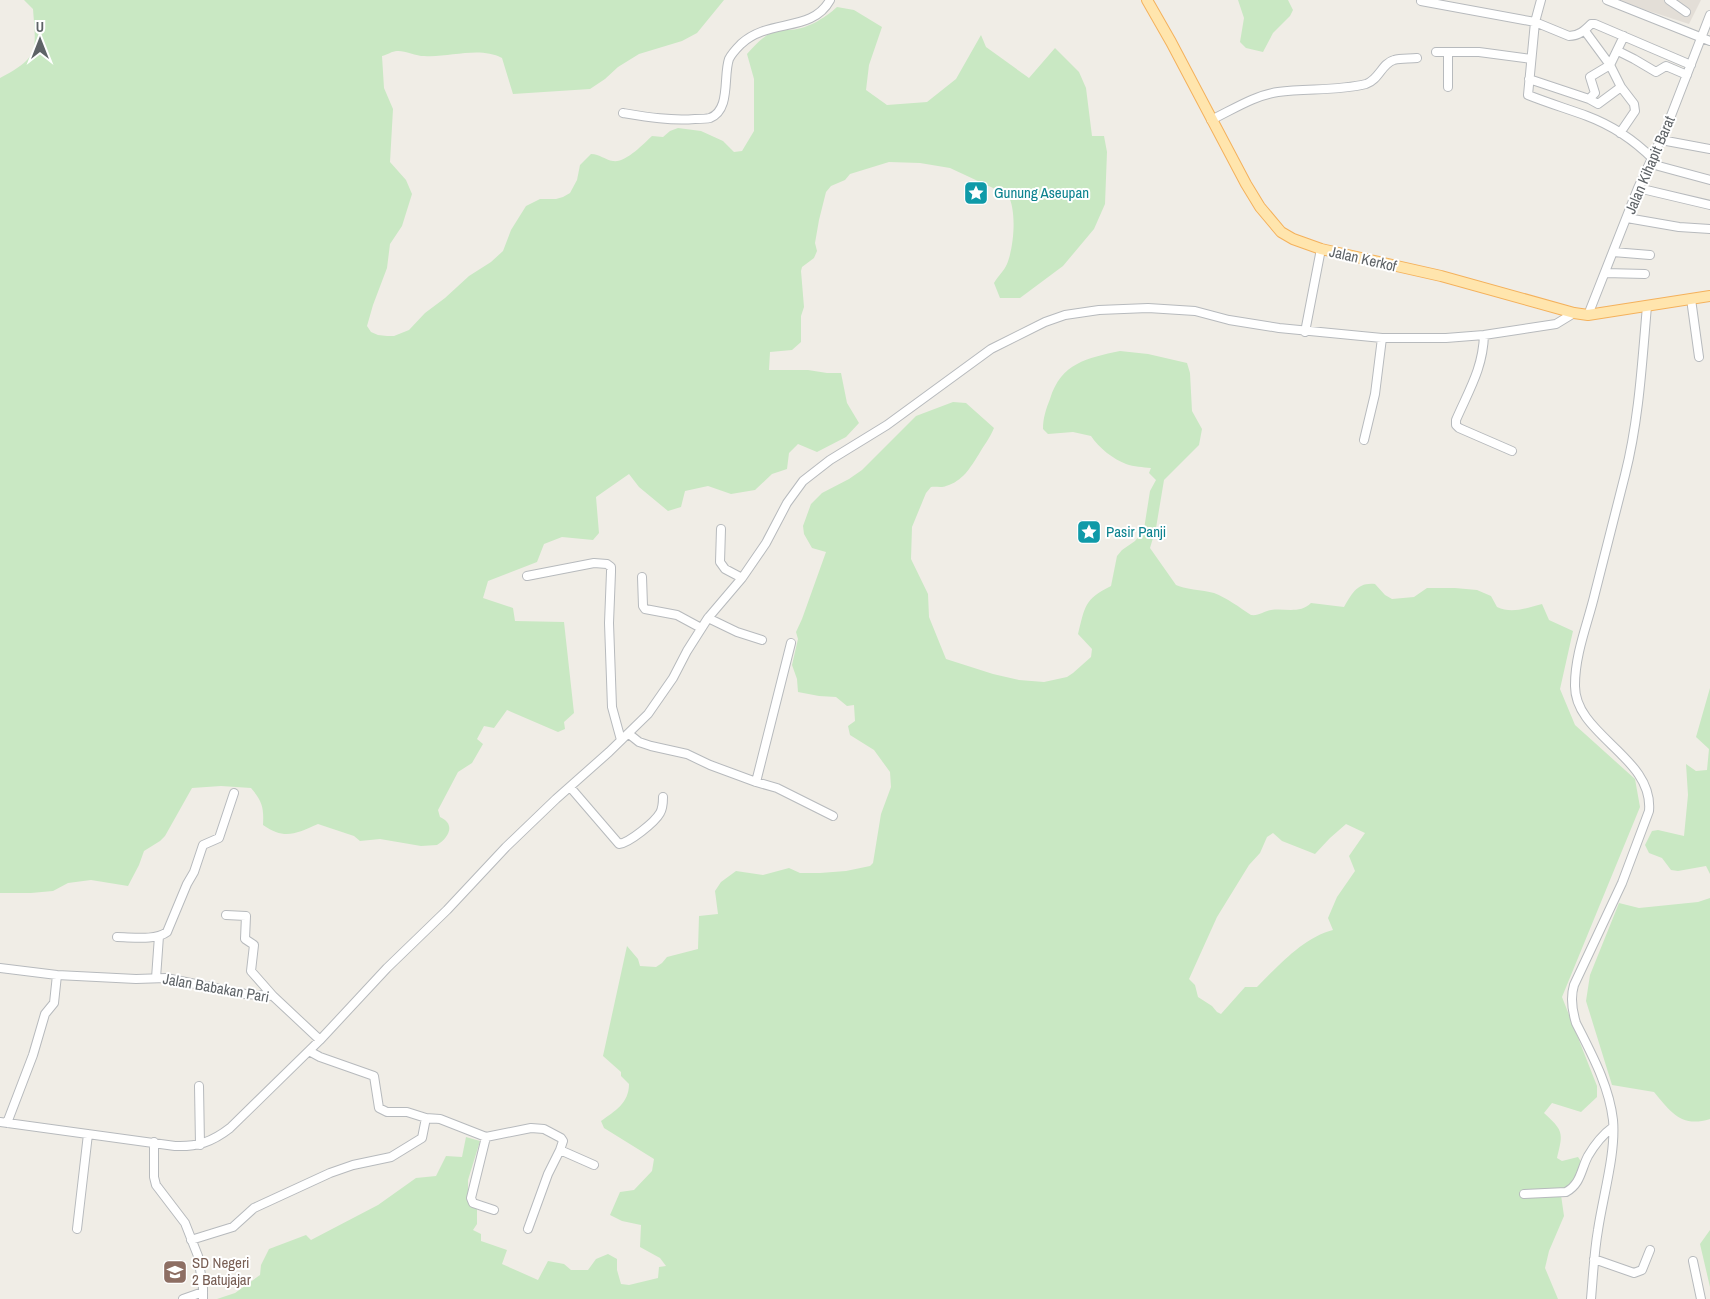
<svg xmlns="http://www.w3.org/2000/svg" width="1710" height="1299" viewBox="0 0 1710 1299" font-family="'Archivo Narrow',sans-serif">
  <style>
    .education { fill: #e3ded7 }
    .green { fill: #c9e8c3; fill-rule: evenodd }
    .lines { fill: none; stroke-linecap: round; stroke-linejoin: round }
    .minor-casing { stroke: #b7babd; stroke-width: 10 }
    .major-casing { stroke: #f4b15c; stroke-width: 12 }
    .minor { stroke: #fff; stroke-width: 8 }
    .major { stroke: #ffe5ad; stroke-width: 10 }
    .labels { text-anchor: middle; stroke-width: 4; stroke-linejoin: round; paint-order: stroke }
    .street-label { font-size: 15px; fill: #5e6367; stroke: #fff }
    .culture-label { font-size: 15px; fill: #0d838f; stroke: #fff; text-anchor: start }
    .education-label { font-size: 15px; fill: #785e54; stroke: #fff; text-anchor: start }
  </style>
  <rect width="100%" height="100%" fill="#f0ede6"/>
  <path class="education" d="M1615 0H1701L1689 24Z"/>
  <path class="green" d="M24 0H724L697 33 682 41 639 54 618 67 605 79 590 89 513 94 502 58C479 46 449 58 424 56 416 56 403 50 397 51 392 51 387 55 382 56L384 88 393 109 390 162 406 180 412 194 402 226 390 244 387 268 373 305 367 326 371 332 378 335 387 336H394L409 330 425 313 445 298 469 276 491 262 503 251 511 230 526 206 540 199H556L563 197 570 193 577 180 580 165 591 154C600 154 605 160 613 161 626 163 643 144 652 136L663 137 670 131 678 128 701 131 723 141 734 152 742 151 754 131V79L747 54C755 45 768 31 781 29 783 29 786 30 788 30 806 30 825 18 837 7L854 10 882 27 869 65 866 90 887 105 927 102 956 79 981 35 986 47 1029 78 1055 48 1079 72 1086 88 1092 136H1104L1107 152 1105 204 1094 229 1063 266 1020 298H1000L994 283C998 276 1004 271 1007 264 1014 247 1017 211 1008 195L950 168 920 163 889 162 850 174 845 180 831 186 826 192 819 220 815 243 817 251 814 258 802 267 801 271 804 307 801 316V342L792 350 770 352 769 370H808L827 373H841L847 403 859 423 846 437 817 452 798 444 789 453 787 469 772 474 755 490 731 494 708 486 685 491 681 507 668 511 639 487 629 474 596 497 599 533 593 540 562 537 544 544 537 562 488 581 483 598 513 608 515 621 564 622 574 713 564 722 565 729 558 732 507 710 494 728 484 726 477 739 483 744 472 763 458 772 438 810 440 817C456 824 449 838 437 845L421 846 380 839 360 841 354 836 318 824C295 834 285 840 263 825 264 807 262 801 251 788L221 786 192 788 165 836 160 841 144 851 139 865 128 886 91 880 68 883 53 891 31 893H0V78C40 57 36 51 33 9Z
    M1238 0H1288L1293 10 1290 16 1273 33 1263 52 1246 48 1240 42 1244 18Z
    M1120 351 1148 354 1187 363 1190 373 1192 411 1202 429 1199 445 1164 480 1156 528 1150 548 1176 585C1183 589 1203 590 1214 593 1227 598 1239 607 1251 615 1259 616 1264 611 1271 610 1285 608 1300 614 1311 603L1344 607C1352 594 1357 582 1375 584L1385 595 1392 599 1414 597 1427 588H1455L1477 590 1491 596 1497 607C1512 614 1526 608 1542 604L1549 620 1573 631 1560 689 1575 725 1635 779 1640 807 1562 997 1597 1086V1097L1581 1112 1552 1103 1544 1113C1564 1131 1563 1133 1557 1158L1562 1161 1578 1157 1582 1163 1574 1180 1561 1195 1564 1216 1549 1251 1545 1268 1558 1299H217L235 1293 260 1275 261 1265 269 1249 306 1235 311 1240 378 1205 416 1178 436 1176 446 1156 462 1157 466 1137 480 1141 468 1180V1201L477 1209V1224L473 1230 481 1234V1241L507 1250 502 1264 538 1280 548 1261 564 1264 571 1270H588L596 1259 608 1254 617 1259V1270L621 1284 629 1285 658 1278 659 1267 666 1266 660 1258 640 1247 641 1225 622 1221 610 1215 620 1192 634 1190 652 1171 654 1159 604 1128 601 1121C615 1111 629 1103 629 1084L621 1076V1072L603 1056 627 946 638 959 640 966 656 967 662 963 667 957 698 949 699 916 718 914 715 891 721 882 736 871 763 875 789 868 800 873H820L846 871 870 866 873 863 881 814 891 787 890 772 874 750 850 735 848 726 855 721 854 705 847 706 836 697 819 696 798 692 797 679 792 665 798 639 796 632 802 619 826 552 812 548 804 534 803 526 811 504 822 493 849 479 862 470 916 416 953 402 966 403 994 428C990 438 984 445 979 454 970 468 963 481 946 486 942 488 935 486 931 487L926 493 912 527 911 559 928 594 929 617 946 659 993 674 1019 680 1044 682 1067 677 1073 673 1091 657 1092 649 1078 634C1085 607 1084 599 1111 586L1117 556 1122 550 1135 541 1144 529 1150 491 1156 480 1149 473 1151 468C1143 467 1134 467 1126 464 1113 459 1099 448 1091 436L1073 432 1048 434 1043 429C1043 418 1046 409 1050 399 1061 363 1087 358 1120 351ZM1346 824 1365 833 1349 856 1355 871 1337 897 1328 918 1333 930C1304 937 1278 966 1257 987H1245L1221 1014 1217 1012 1212 1006 1198 997 1195 985 1189 979 1217 917 1249 865 1260 853 1267 837 1273 833 1282 841 1315 854 1330 838Z
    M1710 688V874L1706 866 1678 871 1671 870 1662 858 1649 853 1645 845 1652 831 1658 830 1684 836 1688 795 1686 764 1696 771 1707 770 1709 749 1696 737Z
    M1710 898V1119C1681 1128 1671 1112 1654 1092L1612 1085 1586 1001 1590 975 1619 903 1639 908 1698 902Z
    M1710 1230V1287L1700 1244Z"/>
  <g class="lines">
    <defs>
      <path id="minor" d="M1541 0 1535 22 1528 95C1548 103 1568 109 1587 116 1611 125 1635 141 1653 159
        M1607 0 1710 41
        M1669 0 1686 12
        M1421 1 1535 22 1569 36C1579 36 1585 30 1591 24H1595L1691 65
        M1585 31 1610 65 1621 87 1634 104 1635 111 1620 133
        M1618 51 1634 59 1656 72 1666 66 1687 75
        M1436 52H1479L1531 59
        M1529 79 1589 99 1598 104 1621 87
        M1448 87V53
        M1589 99 1595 93 1590 77 1610 65 1624 36
        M623 113C647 117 670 121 695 119 699 119 706 119 710 118 731 110 723 76 729 59 732 53 737 48 741 44 769 18 812 33 830 0
        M1211 120C1232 110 1255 95 1278 92 1307 88 1338 91 1366 84 1379 80 1382 63 1394 60 1401 58 1410 59 1417 58
        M1661 140 1710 149
        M1651 164 1710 180
        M1638 188 1710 205
        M1627 218 1679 227 1710 229
        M1613 252 1650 255
        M1605 273 1645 274
        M1691 299 1699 357
        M1588 315 1638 188 1667 126 1710 15
        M1305 332 1321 249
        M1484 335C1483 368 1469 390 1456 420V425L1459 428 1512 451
        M1364 440 1375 394 1382 338
        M721 529 720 562 725 569 742 578
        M527 576 594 563 607 564 611 567V572L609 623 612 707 621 740
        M642 577 643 606 645 609 677 615 701 628
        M708 618 737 632 762 640
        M629 734 639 742 651 746 687 754 710 765 756 782 777 788 833 816
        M756 782 791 643
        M570 787 619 844C629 843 655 822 660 813 663 808 663 803 663 797
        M226 915 246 916 245 939 254 945 251 971 273 996
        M117 937C131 937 155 941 167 932L187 884 194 872 203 845 219 838 234 793
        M0 968 57 975 136 979 166 978 245 994 273 996 320 1040
        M156 978 159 936
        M309 1051 320 1057 374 1076 379 1108 387 1112H407L426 1118 440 1119 486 1137 531 1128 544 1129 561 1138 563 1141 560 1150 548 1174 528 1229
        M199 1086 200 1145
        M0 1122 175 1146C197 1147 212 1142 230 1128L320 1040 387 968 447 910 506 847 556 799 609 752 648 714 673 678 687 651 708 618 742 578 766 543 787 503 803 481 830 460 887 425 991 349 1045 322 1065 315 1099 310 1148 308 1195 311 1229 320 1279 328 1382 338H1446L1484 335 1556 324 1574 313
        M7 1123 33 1055 45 1014 54 1003 57 975
        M486 1137 471 1198 473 1203 494 1210
        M154 1142V1177L156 1185 185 1223 198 1256 203 1288V1299
        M560 1150 594 1165
        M1524 1194 1566 1192C1581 1184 1581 1169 1588 1156 1595 1144 1602 1135 1613 1127
        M77 1229 88 1134
        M191 1240 233 1227 254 1208 330 1173 353 1165 391 1157 422 1138 426 1118
        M1594 1259 1634 1273 1642 1270 1650 1250
        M1693 1261 1701 1299
        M183 1299 203 1292
        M1591 1299C1593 1276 1594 1253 1598 1230 1603 1196 1616 1153 1613 1120 1609 1085 1591 1053 1576 1023 1572 1010 1570 998 1574 985L1622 883 1649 811C1654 757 1574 735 1575 685 1575 653 1588 623 1595 593 1605 554 1615 515 1625 475 1639 420 1642 363 1647 306"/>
      <path id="major" d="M1147 0 1171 42 1246 184 1260 207 1281 232 1293 239 1321 249 1441 276 1574 313 1588 315 1710 296"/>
    </defs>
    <use href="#minor" class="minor-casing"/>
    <use href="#major" class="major-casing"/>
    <use href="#minor" class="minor"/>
    <use href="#major" class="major"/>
  </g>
  <defs>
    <symbol id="sight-square" viewBox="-11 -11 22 22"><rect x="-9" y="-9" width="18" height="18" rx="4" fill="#0f9aa8" stroke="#fff"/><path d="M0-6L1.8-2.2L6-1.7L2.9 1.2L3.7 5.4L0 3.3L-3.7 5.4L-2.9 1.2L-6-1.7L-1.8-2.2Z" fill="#fff"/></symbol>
    <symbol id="school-square" viewBox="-11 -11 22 22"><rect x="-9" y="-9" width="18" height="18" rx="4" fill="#8d6e63" stroke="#fff"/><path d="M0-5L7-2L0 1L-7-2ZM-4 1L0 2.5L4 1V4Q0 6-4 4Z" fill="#fff"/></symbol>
  </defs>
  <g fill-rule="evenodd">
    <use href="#sight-square" x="962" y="179" width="28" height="28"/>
    <use href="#sight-square" x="1075" y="518" width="28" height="28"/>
    <use href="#school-square" x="161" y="1258" width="28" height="28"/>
  </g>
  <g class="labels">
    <g class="street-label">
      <text transform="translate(1650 165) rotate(-67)" y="5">Jalan Kihapit Barat</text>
      <text transform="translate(1363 259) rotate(13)" y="5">Jalan Kerkof</text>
      <text transform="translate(216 988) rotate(10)" y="5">Jalan Babakan Pari</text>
    </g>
    <g class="culture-label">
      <text x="994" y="198">Gunung Aseupan</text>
      <text x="1106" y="537">Pasir Panji</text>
    </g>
    <g class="education-label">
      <text x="192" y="1268">SD Negeri<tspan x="192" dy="17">2 Batujajar</tspan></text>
    </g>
  </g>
  <g transform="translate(40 40)" stroke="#ffffff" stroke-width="4" paint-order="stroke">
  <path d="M0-4L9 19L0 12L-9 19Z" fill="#5e6367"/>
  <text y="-8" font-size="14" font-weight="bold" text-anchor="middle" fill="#5e6367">U</text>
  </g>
</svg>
